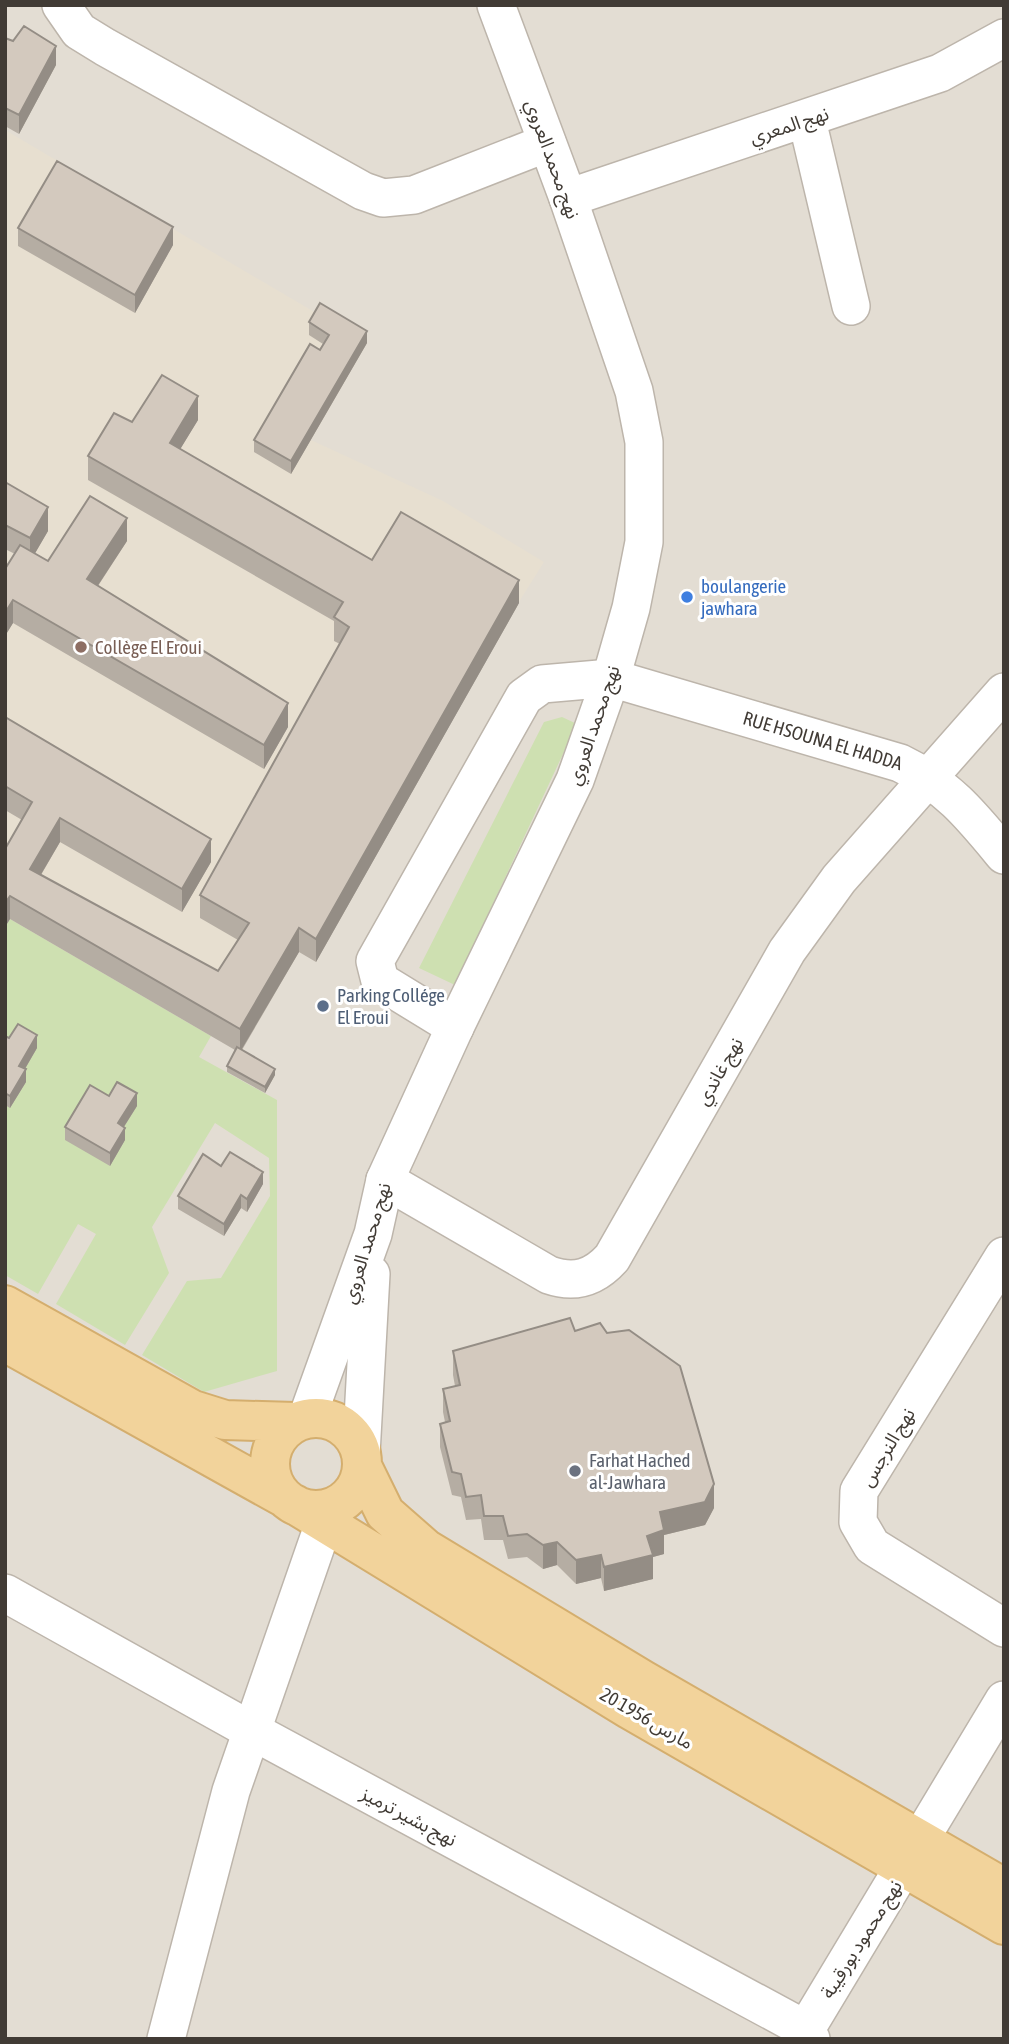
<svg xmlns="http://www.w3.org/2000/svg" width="1009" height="2044" viewBox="0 0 1009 2044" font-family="'Asap Condensed','Noto Sans Arabic',sans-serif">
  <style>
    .residential { fill: #e3ddd3 }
    .education { fill: #e7dfd0 }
    .green { fill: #cee0b1 }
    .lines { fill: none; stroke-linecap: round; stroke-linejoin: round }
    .minor-casing { stroke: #bdb5ab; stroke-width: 40 }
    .major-casing { stroke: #d4ae6e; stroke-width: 42 }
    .minor { stroke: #fff; stroke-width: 37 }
    .major { stroke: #f2d39b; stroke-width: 38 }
    .wall { fill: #b5ada3 }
    .shaded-wall { fill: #948d85 }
    .building { fill: #d3c9be; stroke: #948d85; stroke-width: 2 }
    .shop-dot { fill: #3f7fe0; stroke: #fff; stroke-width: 2.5 }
    .education-dot { fill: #8d6e63; stroke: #fff; stroke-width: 2.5 }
    .service-dot { fill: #5c6f8a; stroke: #fff; stroke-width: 2.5 }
    .worship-dot { fill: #6b7280; stroke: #fff; stroke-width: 2.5 }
    .labels { text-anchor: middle; stroke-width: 6; stroke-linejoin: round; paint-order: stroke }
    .street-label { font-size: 19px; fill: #413b35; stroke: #fff }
    .shop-label { font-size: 19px; fill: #366cbe; stroke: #fff; text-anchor: start }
    .education-label { font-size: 19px; fill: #785e54; stroke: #fff; text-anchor: start }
    .service-label { font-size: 19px; fill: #4e5e75; stroke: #fff; text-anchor: start }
    .worship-label { font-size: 19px; fill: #5b616d; stroke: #fff; text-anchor: start }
  </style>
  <rect width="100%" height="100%" fill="#f0ebe4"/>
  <path class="residential" d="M5 5H1004V2039H5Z"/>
  <path class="education" d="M5 130 367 343 311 440 443 501 544 562 299 952 240 1052 10 920 5 927Z"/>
  <path class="green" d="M562 717 577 724 455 985 419 968 544 722Z
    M10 919 211 1036 199 1057 277 1100V1371L204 1392 142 1355 187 1281 221 1278 270 1196 269 1158 215 1123 152 1227 169 1273 125 1345 56 1304 96 1234 78 1224 38 1294 5 1275V927Z"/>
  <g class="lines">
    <defs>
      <g id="minor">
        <path d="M61 5 79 31 105 47 363 191 383 198 414 195 547 143"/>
        <path d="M807 120 851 306"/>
        <path d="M568 198 940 73 1004 38"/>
        <path id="s1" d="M455 1027 380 981 375 961 524 697 542 684 611 678 900 763C948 786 971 815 1004 855"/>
        <path d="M385 1180 549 1275C575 1284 594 1278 612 1258L787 951 839 879 1004 692"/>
        <path d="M1004 1256 859 1491 858 1522 872 1546 1004 1628"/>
        <path d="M307 1418 373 1234 385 1180 455 1027 575 780 611 678 631 608 644 542V442L634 391 568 198 496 5"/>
        <path d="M361 1454 371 1274"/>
        <path d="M5 1593 254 1732 805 2029 811 2039"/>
        <path d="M166 2039 231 1791 324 1523 335 1506"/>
        <path d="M800 2039 1004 1700"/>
      </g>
      <path id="major" d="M5 1305 193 1410 225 1420 295 1422
        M5 1342 285 1498
        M270 1464a46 46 0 1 1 92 0a46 46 0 1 1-92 0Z
        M362 1466 385 1513 426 1549 643 1680 1004 1888
        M294 1504 629 1709 1004 1925"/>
    </defs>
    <use href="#minor" class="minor-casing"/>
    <use href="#major" class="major-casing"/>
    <use href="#minor" class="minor"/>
    <use href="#major" class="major"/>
  </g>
  <path class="wall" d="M5 38 56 65 19 134 5 126Z
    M18 228 173 245 135 313 18 246Z
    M309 322 367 343 291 474 254 452V440L323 344 309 335Z
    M198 420 180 449 372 560 519 603 316 962 299 952 242 1050 275 1075 265 1093 227 1072V1066L235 1050 10 919 5 927V849L22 820 5 810V717L211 862 182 912 60 842 41 875 218 971 238 940 200 918V895L340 644 334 641V621L88 480V456L132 422Z
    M5 482 48 531 35 553 48 561 127 541 98 586 288 727 264 769 13 623 5 636 15 554 5 549Z
    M5 1036 37 1048 25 1069 26 1082 10 1108 5 1105Z
    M109 1096 137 1106 124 1127 125 1140 110 1166 65 1140V1127Z
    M221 1166 263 1184 247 1212 241 1208 224 1236 178 1209V1196Z
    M575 1331 714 1508 705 1525 664 1535V1554L653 1557V1579L604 1591 601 1578 576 1584 557 1565 543 1569 527 1557 508 1559 503 1540H484L481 1519 466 1520 461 1497 452 1495 440 1447V1424L445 1422 443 1412V1389L455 1386 453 1375V1351Z"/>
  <path class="shaded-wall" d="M56 46V65L19 134V115Z
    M173 227V245L135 313V295Z
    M367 331V343L291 474V461Z
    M198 396V420L170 466V443Z
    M48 507V531L30 562V538Z
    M127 518V541L87 602V579Z
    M519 580V603L316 962V939Z
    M13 600V623L5 636V613Z
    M288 703V727L264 769V745Z
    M60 818V842L30 893V869Z
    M211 839V862L182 912V889Z
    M10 896V919L5 927V903Z
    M299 928V952L240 1052V1029Z
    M37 1035V1048L19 1079V1066Z
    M26 1069V1082L10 1108V1096Z
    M275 1069V1075L265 1093V1087Z
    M137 1093V1106L118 1136V1123Z
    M125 1128V1140L110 1166V1153Z
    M263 1172V1184L247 1212V1199Z
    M241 1195V1208L224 1236V1224Z
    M714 1484V1508L705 1525 664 1535V1554L653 1557V1579L604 1591V1567L647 1536 660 1512Z
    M557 1542V1565L543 1569V1545Z
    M601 1555V1578L576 1584V1560Z"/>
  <path class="building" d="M24 26 56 46 19 115 5 108V38L13 41Z
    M57 161 173 227 135 295 18 228Z
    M320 303 367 331 291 461 254 440 310 344 320 350 329 335 309 322Z
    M162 375 198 396 170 443 372 560 401 512 519 580 316 939 299 928 240 1029 10 896 5 903V849L32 802 5 786V717L211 839 182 889 60 818 30 869 218 971 249 923 200 895 349 627 334 617 343 602 88 456 114 413 132 422Z
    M5 482 48 507 30 538 5 525Z
    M90 496 127 518 87 579 288 703 264 745 13 600 5 613V569L20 545 48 561Z
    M18 1024 37 1035 19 1066 26 1069 10 1096 5 1093V1036L9 1038Z
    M237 1047 275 1069 265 1087 227 1066Z
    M117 1082 137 1093 118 1123 125 1128 110 1153 65 1127 90 1085 109 1096Z
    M230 1152 263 1172 247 1199 241 1195 224 1224 178 1196 203 1154 221 1166Z
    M570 1318 575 1331 600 1323 607 1333 629 1330 680 1366 714 1484 705 1502 660 1512 664 1530 647 1536 653 1555 604 1567 601 1555 576 1560 557 1542 543 1545 527 1534 508 1536 503 1516H484L481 1495 466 1497 461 1474 452 1472 440 1424 450 1421 443 1389 460 1385 453 1351Z"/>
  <circle class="shop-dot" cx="687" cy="597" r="7"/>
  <circle class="education-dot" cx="81" cy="647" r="7"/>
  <circle class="service-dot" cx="323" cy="1006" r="7"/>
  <circle class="worship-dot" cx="575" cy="1471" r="7"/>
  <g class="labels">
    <g class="street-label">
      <text transform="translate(789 125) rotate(-18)" y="7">نهج المعري</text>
      <text transform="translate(553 159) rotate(70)" y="7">نهج محمد العروي</text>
      <text transform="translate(593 725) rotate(-71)" y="7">نهج محمد العروي</text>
      <text dy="7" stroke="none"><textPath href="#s1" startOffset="724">RUE HSOUNA EL HADDA</textPath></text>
      <text transform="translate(719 1071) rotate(-60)" y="7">نهج غاندي</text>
      <text transform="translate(366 1243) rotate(-73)" y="7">نهج محمد العروي</text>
      <text transform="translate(887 1447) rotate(-59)" y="7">نهج النرجس</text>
      <text transform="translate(647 1718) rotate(30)" y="7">20 مارس 1956</text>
      <text transform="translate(409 1816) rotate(28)" y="7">نهج بشير ترميز</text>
      <text transform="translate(861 1939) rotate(-58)" y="7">نهج محمود بورقيبة</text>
    </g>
    <g class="shop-label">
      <text x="701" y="593">boulangerie<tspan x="701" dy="22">jawhara</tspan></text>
    </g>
    <g class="education-label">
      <text x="95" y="654">Collège El Eroui</text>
    </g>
    <g class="service-label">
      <text x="337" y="1002">Parking Collége<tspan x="337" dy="22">El Eroui</tspan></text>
    </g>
    <g class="worship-label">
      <text x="589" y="1467">Farhat Hached<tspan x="589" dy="22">al-Jawhara</tspan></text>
    </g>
  </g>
  <rect width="1009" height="2044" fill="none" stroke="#413b35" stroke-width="14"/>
</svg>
